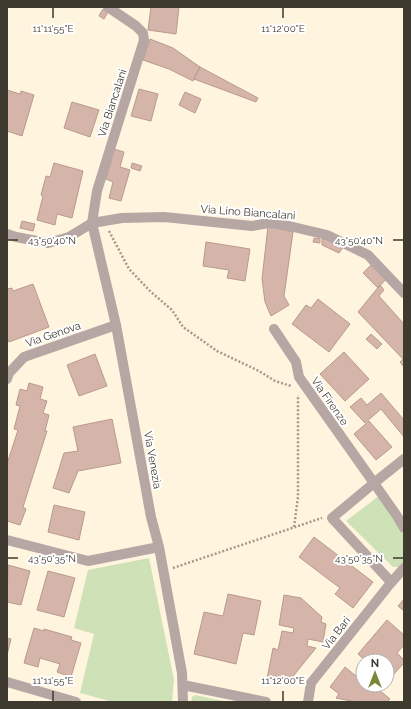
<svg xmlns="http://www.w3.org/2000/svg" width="411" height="709" viewBox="0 0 411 709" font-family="Raleway,sans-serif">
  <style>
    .green { fill: #cee1b7 }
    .building { fill: #d5b5a9; stroke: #b99a8e }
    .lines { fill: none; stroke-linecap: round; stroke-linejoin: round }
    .path { stroke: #a39a89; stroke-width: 2.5; stroke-dasharray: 2 2; stroke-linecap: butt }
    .minor { stroke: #b6a7a4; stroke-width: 10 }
    .ticks { fill: none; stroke: #3f3a2f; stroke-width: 1.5 }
    .labels { text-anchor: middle; stroke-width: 4; stroke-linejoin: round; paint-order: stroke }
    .street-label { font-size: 11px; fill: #3f3a2f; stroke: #fff }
    .ticks-label { font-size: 10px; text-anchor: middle; fill: #3f3a2f; stroke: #fff; stroke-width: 4; stroke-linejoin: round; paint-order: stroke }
  </style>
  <rect width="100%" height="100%" fill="#fff4dd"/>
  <path class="green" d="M380 495 404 536V562L399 567H393L346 521Z
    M149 558 174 680 172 702H113L80 693 94 634 74 628 88 570Z
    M195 695 228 702H191L192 697Z"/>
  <path class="building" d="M151 7H179L176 34 148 30Z
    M103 9 108 12 104 19 99 16Z
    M150 39 173 48 200 67 193 81 169 69 143 60Z
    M200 67 258 98 256 102 194 79Z
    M139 89 158 94 151 121 131 116Z
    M7 90 20 94 21 91 34 95 22 136 7 131Z
    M185 92 201 99 195 113 179 105Z
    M72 102 99 110 90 137 64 128Z
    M114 149 124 152 120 167 130 170 121 201 109 198 113 182 106 179Z
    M54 163 83 171 72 218 57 214 55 225 37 220 43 196 41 195 46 176 50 177Z
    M132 163 142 166 140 171 131 168Z
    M22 221 35 224 33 231 20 228Z
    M268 226 293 232 284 296 289 305 271 316 265 302 262 279Z
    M314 238 320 239V243L313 242Z
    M322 239 331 240 343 247 339 253 322 245Z
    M206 242 250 249 245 281 227 278 229 270 203 266Z
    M371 265 386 279 378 288 363 273Z
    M33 284 49 327 9 342 7 337V289L12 288 13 291Z
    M380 285 384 290 379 296 404 324V358L403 359 358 312Z
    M318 299 350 324 329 352 292 324 306 305 311 308Z
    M371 334 382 344 377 349 366 339Z
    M344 352 369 379 345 401 320 374Z
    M95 354 107 386 79 396 67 365Z
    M404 358V367L400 362Z
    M29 383 43 387 40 399 47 401 43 413 49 415 45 431H47L23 507 26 509 20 525 7 521V464L18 430 14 429 20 406 16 405 20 389 27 391Z
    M381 393 404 420V437L381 409 365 423 350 407 361 398 367 405Z
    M112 419 121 463 78 471 69 493 53 488 64 453 78 451 73 427Z
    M369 421 392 447 376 460 354 434Z
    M54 505 85 512 79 540 48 532Z
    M314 537 373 582 353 608 335 594 340 588 299 557Z
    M8 565 30 571 21 605 7 602Z
    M48 571 75 578 64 617 37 610Z
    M228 594 261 601 254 635 243 633 236 664 194 654 204 612 223 616Z
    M284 595 301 598 322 617 321 622 326 624 323 642 308 639 307 646 316 648 286 685 267 679 273 648 278 650 282 631 293 633 294 628 279 625Z
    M404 599V611L398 606Z
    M387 620 404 635V647L403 646 397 653 404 660V663L393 675 387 670V661H366L358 654Z
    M34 628 44 631V629L72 637 71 640 81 643 71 677 57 672 60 664 40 658 38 667 24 663Z
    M7 638 11 639 7 655Z
    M345 667 362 681 363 680V685H373L390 699 387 702H356L336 698 339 694 330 687Z"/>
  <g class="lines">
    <path class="path" d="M109 231 129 269 151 292 172 310 183 327 217 351 259 371 275 381 291 386
      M294 527 298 497V395
      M173 568 322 518"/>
    <path class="minor" d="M108 7 136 26 143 33 144 40 97 191 92 223 116 325 151 517 159 547 182 673 183 702
      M7 234 16 237 48 243 69 237 92 223 122 218 164 217 252 226 269 223 285 225 327 235 368 255 404 293
      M274 329 296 362 299 377 374 483 404 459
      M7 379 9 373 24 357 116 325
      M7 540 88 561 159 547
      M391 582 332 518 374 483 397 516 404 528
      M7 682 76 702
      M183 685 266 702
      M308 702 311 683 390 584 404 568"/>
  </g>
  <path class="ticks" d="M53 8V18M283 8V18M8 240H18M393 240H403M8 558H18M393 558H403M53 691V701M283 691V701"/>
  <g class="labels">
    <g class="street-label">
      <text transform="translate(112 103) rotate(-72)" y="4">Via Biancalani</text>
      <text transform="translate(248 212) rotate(4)" y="4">Via Lino Biancalani</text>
      <text transform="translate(53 334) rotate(-19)" y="4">Via Genova</text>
      <text transform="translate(330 401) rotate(55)" y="4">Via Firenze</text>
      <text transform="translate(153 460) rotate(80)" y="4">Via Venezia</text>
      <text transform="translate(336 633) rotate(-52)" y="4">Via Bari</text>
    </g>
  </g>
  <g class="ticks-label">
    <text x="53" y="32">11°11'55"E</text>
    <text x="283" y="32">11°12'00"E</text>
    <text x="52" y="244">43°50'40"N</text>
    <text x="359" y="244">43°50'40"N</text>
    <text x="52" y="562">43°50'35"N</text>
    <text x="359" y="562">43°50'35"N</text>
    <text x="53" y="684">11°11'55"E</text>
    <text x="283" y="684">11°12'00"E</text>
  </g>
  <rect width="411" height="709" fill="none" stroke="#3f3a2f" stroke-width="16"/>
  <g transform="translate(375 673)"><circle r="19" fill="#ffffff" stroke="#b2b0ac"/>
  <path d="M0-3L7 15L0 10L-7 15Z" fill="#798938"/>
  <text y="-6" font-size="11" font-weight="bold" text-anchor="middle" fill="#3f3a2f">N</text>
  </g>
</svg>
